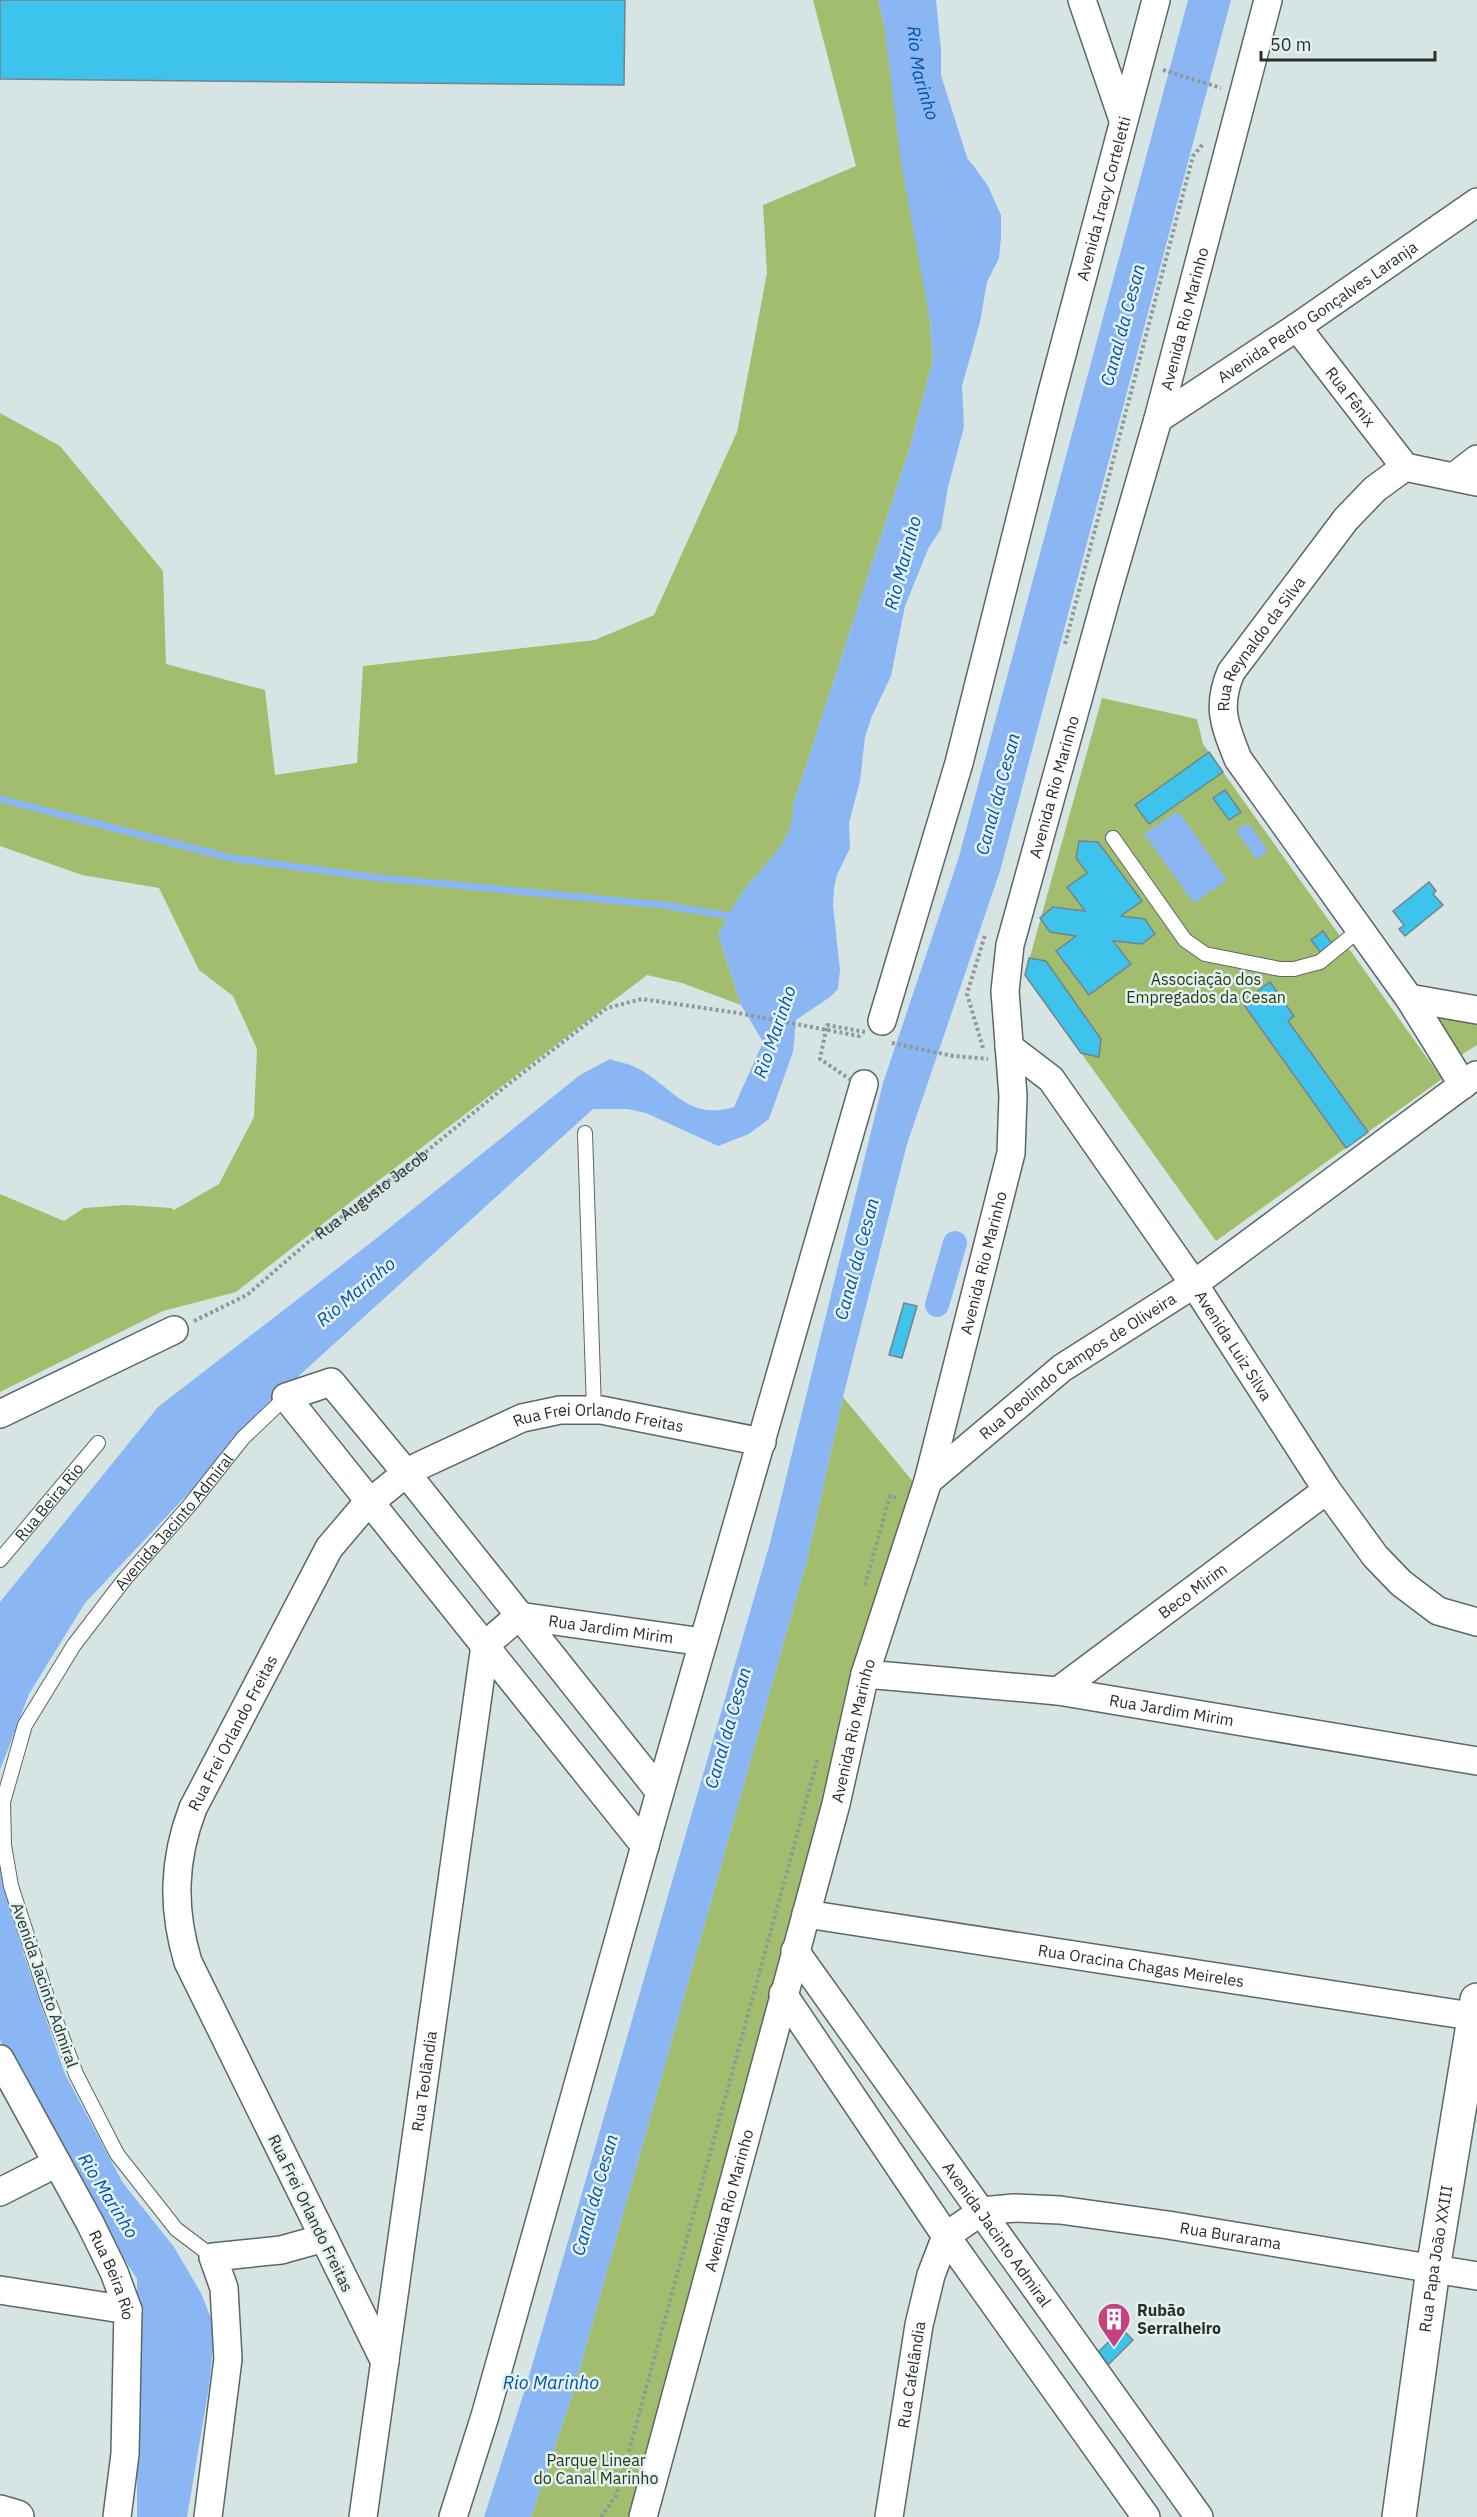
<svg xmlns="http://www.w3.org/2000/svg" width="1477" height="2517" viewBox="0 0 1477 2517" font-family="'IBM Plex Sans',sans-serif">
  <style>
    .green { fill: #a3bd6f }
    .water { fill: #8ab7f4 }
    .lines { fill: none; stroke-linecap: round; stroke-linejoin: round }
    .stream { stroke: #8ab7f4; stroke-width: 7 }
    .canal { stroke: #8ab7f4; stroke-width: 24 }
    .river { stroke: #8ab7f4; stroke-width: 42 }
    .building { fill: #3ec3ec; stroke: #778388; stroke-width: 1.5 }
    .lane-casing { stroke: #5b6867; stroke-width: 16 }
    .street-casing { stroke: #5b6867; stroke-width: 30 }
    .secondary-casing { stroke: #5b6867; stroke-width: 36 }
    .path { stroke: #8e9998; stroke-width: 4; stroke-dasharray: 3 3; stroke-linecap: butt }
    .lane { stroke: #fff; stroke-width: 14 }
    .street { stroke: #fff; stroke-width: 27 }
    .secondary { stroke: #fff; stroke-width: 33 }
    .path-bridge { stroke: #8e9998; stroke-width: 4; stroke-dasharray: 3 3; stroke-linecap: butt }
    .labels { text-anchor: middle; stroke-width: 5; stroke-linejoin: round; paint-order: stroke }
    .street-label { font-size: 16px; fill: #292f2f; stroke: #e3f2f0 }
    .park-label { font-size: 16px; fill: #2a360e; stroke: #e3f2f0 }
    .poi-label { font-size: 16px; font-weight: bold; fill: #292f2f; stroke: #e3f2f0; text-anchor: start }
    .water-label { font-size: 18px; font-style: italic; fill: #0051a8; stroke: #e3f2f0 }
  </style>
  <rect width="100%" height="100%" fill="#d6e5e3"/>
  <path class="green" d="M813 0H878L884 24 930 321 933 360 910 447 793 805C795 842 765 863 744 890 734 904 727 920 718 934L741 1005 682 983 647 975 357 1197 236 1292 163 1311 0 1392V1194L64 1221 84 1208 126 1205 171 1208 174 1210 219 1184 254 1117 257 1049 233 996 199 970 159 888 82 875 0 846V413L60 446 163 571 166 664 265 690 275 775 357 763 363 666 595 640 654 615 737 432 767 273 763 205 856 166Z
    M1102 698 1197 719 1203 744 1442 1079 1216 1241 1025 975Z
    M1435 1015 1477 1021V1045L1461 1055Z
    M843 1397 915 1484 630 2517H531L572 2396 808 1556Z"/>
  <path class="water" d="M878 0H936L941 50V83L930 114 939 130 973 165 988 186 1001 215V237L999 258 987 282 980 322 962 386 964 427 948 487 941 529 929 547 905 606 891 676 872 716 865 737 860 781 849 823 850 848 837 875 834 888 833 905 840 970 838 989 830 997 796 1020 793 1052 769 1119 749 1134 718 1146 646 1113 627 1109H593L302 1373 85 1603 29 1694 0 1770V1602L158 1407 373 1241 580 1075 610 1059C617 1062 626 1063 633 1066 671 1083 685 1122 734 1107L763 1042 741 1005 718 934C726 920 734 904 744 890 764 863 795 842 793 805L910 447 933 360 930 321 901 162 884 24Z
    M1188 0H1231L1000 871 907 1144 843 1397 808 1556 572 2396 531 2517H484L527 2383 770 1543 883 1083 958 860Z
    M1178 811 1227 880 1194 903 1144 834Z
    M1248 823 1268 851 1256 859 1236 831Z
    M0 1861 24 1955 65 2074 123 2183 174 2247 201 2293 215 2329 209 2387 187 2517H137V2279L44 2133 0 2040Z"/>
  <g class="lines">
    <path class="stream" d="M0 799 231 858 371 877 663 905 736 917"/>
    <path class="canal" d="M937 1305 955 1243"/>
    <path class="river" id="s1" d="M907 0 912 13 918 72 950 173"/>
  </g>
  <path class="building" d="M0 0H625L624 85 0 79Z
    M1209 752 1223 772 1149 824 1135 805Z
    M1225 790 1241 812 1229 820 1213 798Z
    M1079 841 1098 842 1142 901 1121 916 1145 919 1155 934 1142 944 1113 941 1131 964 1089 995 1056 951 1076 936 1050 932 1040 918 1053 907 1085 911 1067 887 1087 873 1076 858Z
    M1429 882 1436 891 1433 894 1443 905 1405 936 1399 929 1404 925 1393 911Z
    M1323 931 1334 946 1322 954 1311 940Z
    M1029 958 1046 961 1101 1039 1099 1057 1081 1053 1025 975Z
    M1270 982 1294 1016 1288 1021 1368 1132 1346 1148 1242 1002Z
    M904 1303 917 1306 902 1358 889 1355Z
    M1122 2329 1133 2340 1106 2367 1095 2355Z"/>
  <g class="lines">
    <defs>
      <g id="lane">
        <path d="M1113 838 1185 940 1205 954 1280 969H1294L1320 962 1359 930"/>
        <path d="M585 1133 594 1410"/>
        <path id="s3" d="M0 1560 98 1443"/>
        <path id="s4" d="M213 2257 176 2229 117 2154 76 2074 47 1997 11 1886 4 1845 3 1802 25 1725 74 1645 124 1580 189 1506 243 1438 286 1397"/>
      </g>
      <g id="street">
        <path d="M1082 0 1123 120"/>
        <path id="s5" d="M1297 327 1405 467"/>
        <path id="s6" d="M1158 419 1297 327 1477 202"/>
        <path d="M1455 476 1477 459"/>
        <path d="M1409 998 1477 1010"/>
        <path id="s7" d="M882 1021 959 763 1051 396 1156 0"/>
        <path id="s8" d="M1009 1047 1051 1079 1194 1284 1327 1490 1375 1556 1401 1583 1438 1611 1477 1622"/>
        <path id="s9" d="M1463 1085 1409 998 1238 759C1225 726 1216 707 1231 672L1346 519 1375 489 1405 467 1477 482"/>
        <path d="M0 1414 174 1330"/>
        <path id="s10" d="M928 1481 1062 1368 1194 1284 1476 1075"/>
        <path id="s11" d="M865 1674 1058 1691 1477 1761"/>
        <path id="s12" d="M1058 1691 1327 1490"/>
        <path d="M645 1846 286 1397 331 1382 407 1474 660 1792"/>
        <path id="s13" d="M806 1914 1477 2017"/>
        <path id="s14" d="M795 1951 1199 2517"/>
        <path d="M783 1994 946 2236 1146 2517"/>
        <path id="s15" d="M0 2059 90 2223 114 2272 128 2310 125 2454 117 2517"/>
        <path d="M0 2192 57 2163"/>
        <path d="M0 2290 128 2310"/>
        <path id="s16" d="M385 2362 188 1962C172 1909 173 1860 193 1808L329 1548 363 1508 400 1478 419 1466 522 1418 560 1410H601L762 1442"/>
        <path d="M208 2517 228 2359 224 2288 213 2257 281 2250 324 2238"/>
        <path id="s17" d="M363 2517 485 1645 519 1616 703 1642"/>
        <path d="M453 2517 485 2416 660 1792 864 1084"/>
        <path id="s18" d="M643 2517 836 1804 865 1674 928 1481 1011 1153 1013 1096 1005 991 1010 945 1108 591 1158 419 1268 0"/>
        <path id="s19" d="M889 2517 919 2325 931 2275 946 2236 982 2211 1014 2208 1060 2210 1168 2225 1477 2276"/>
      </g>
      <g id="secondary">
        <path d="M0 2512 17 2517"/>
        <path id="s20" d="M1399 2517 1433 2269 1477 2000"/>
      </g>
    </defs>
    <use href="#lane" class="lane-casing"/>
    <use href="#street" class="street-casing"/>
    <use href="#secondary" class="secondary-casing"/>
    <g class="path">
      <path d="M1163 70 1221 88"/>
      <path d="M1065 644 1193 156 1203 144"/>
      <path d="M892 1043 953 1056 988 1059"/>
      <path d="M983 1048 967 994 985 935"/>
      <path id="s2" d="M194 1321 247 1295 307 1243 416 1160 506 1086 607 1008 642 999 738 1013 859 1036 861 1034"/>
      <path d="M865 1585 890 1496 897 1498"/>
      <path d="M601 2517 616 2496 621 2480 818 1758"/>
    </g>
    <use href="#lane" class="lane"/>
    <use href="#street" class="street"/>
    <use href="#secondary" class="secondary"/>
    <path class="path-bridge" d="M851 1080 820 1059 827 1025 865 1032"/>
  </g>
  <defs>
    <symbol id="building-pin" viewBox="-11 -11 22 30"><path d="M0 17L-7.5 6A9.5 9.5 0 1 1 7.5 6Z" fill="#c7407f" stroke="#e3f2f0"/><path d="M-4-6H4V6H1V3H-1V6H-4ZM-2.5-4.3h1.7v1.8h-1.7ZM.8-4.3h1.7v1.8H.8ZM-2.5-1h1.7V.8h-1.7ZM.8-1h1.7V.8H.8Z" fill="#fff"/></symbol>
  </defs>
  <g fill-rule="evenodd">
    <use href="#building-pin" x="1095" y="2300" width="38" height="52"/>
  </g>
  <g class="labels">
    <g class="street-label">
      <text dy="6" stroke="none"><textPath href="#s7" startOffset="852">Avenida Iracy Corteletti</textPath></text>
      <text dy="6" stroke="none"><textPath href="#s6" startOffset="192">Avenida Pedro Gonçalves Laranja</textPath></text>
      <text dy="6" stroke="none"><textPath href="#s18" startOffset="2272">Avenida Rio Marinho</textPath></text>
      <text dy="6" stroke="none"><textPath href="#s5" startOffset="88">Rua Fênix</textPath></text>
      <text dy="6" stroke="none"><textPath href="#s9" startOffset="525">Rua Reynaldo da Silva</textPath></text>
      <text dy="6" stroke="none"><textPath href="#s18" startOffset="1786">Avenida Rio Marinho</textPath></text>
      <text dy="6" stroke="none"><textPath href="#s2" startOffset="219">Rua Augusto Jacob</textPath></text>
      <text dy="6" stroke="none"><textPath href="#s18" startOffset="1300">Avenida Rio Marinho</textPath></text>
      <text dy="6" stroke="none"><textPath href="#s8" startOffset="376">Avenida Luiz Silva</textPath></text>
      <text dy="6" stroke="none"><textPath href="#s10" startOffset="189">Rua Deolindo Campos de Oliveira</textPath></text>
      <text dy="6" stroke="none"><textPath href="#s16" startOffset="1210">Rua Frei Orlando Freitas</textPath></text>
      <text dy="6" stroke="none"><textPath href="#s3" startOffset="76">Rua Beira Rio</textPath></text>
      <text dy="6" stroke="none"><textPath href="#s4" startOffset="848">Avenida Jacinto Admiral</textPath></text>
      <text dy="6" stroke="none"><textPath href="#s12" startOffset="168">Beco Mirim</textPath></text>
      <text dy="6" stroke="none"><textPath href="#s17" startOffset="1018">Rua Jardim Mirim</textPath></text>
      <text dy="6" stroke="none"><textPath href="#s11" startOffset="309">Rua Jardim Mirim</textPath></text>
      <text dy="6" stroke="none"><textPath href="#s18" startOffset="814">Avenida Rio Marinho</textPath></text>
      <text dy="6" stroke="none"><textPath href="#s16" startOffset="688">Rua Frei Orlando Freitas</textPath></text>
      <text dy="6" stroke="none"><textPath href="#s13" startOffset="339">Rua Oracina Chagas Meireles</textPath></text>
      <text transform="translate(45 1985) rotate(71)" y="6">Avenida Jacinto Admiral</text>
      <text dy="6" stroke="none"><textPath href="#s17" startOffset="440">Rua Teolândia</textPath></text>
      <text dy="6" stroke="none"><textPath href="#s18" startOffset="328">Avenida Rio Marinho</textPath></text>
      <text transform="translate(311 2213) rotate(64)" y="6">Rua Frei Orlando Freitas</text>
      <text dy="6" stroke="none"><textPath href="#s14" startOffset="348">Avenida Jacinto Admiral</textPath></text>
      <text dy="6" stroke="none"><textPath href="#s19" startOffset="582">Rua Burarama</textPath></text>
      <text dy="6" stroke="none"><textPath href="#s20" startOffset="261">Rua Papa João XXIII</textPath></text>
      <text dy="6" stroke="none"><textPath href="#s15" startOffset="244">Rua Beira Rio</textPath></text>
      <text dy="6" stroke="none"><textPath href="#s19" startOffset="144">Rua Cafelândia</textPath></text>
    </g>
    <g class="park-label">
      <text x="1206" y="985">Associação dos<tspan x="1206" dy="18">Empregados da Cesan</tspan></text>
      <text x="596" y="2466">Parque Linear<tspan x="596" dy="18">do Canal Marinho</tspan></text>
    </g>
    <g class="poi-label">
      <text x="1137" y="2316">Rubão<tspan x="1137" dy="18">Serralheiro</tspan></text>
    </g>
    <g class="water-label">
      <text dy="6" stroke="none"><textPath href="#s1" startOffset="75">Rio Marinho</textPath></text>
      <text transform="translate(1123 325) rotate(-75)" y="6">Canal da Cesan</text>
      <text transform="translate(903 563) rotate(-75)" y="6">Rio Marinho</text>
      <text transform="translate(998 794) rotate(-75)" y="6">Canal da Cesan</text>
      <text transform="translate(775 1032) rotate(-71)" y="6">Rio Marinho</text>
      <text transform="translate(857 1259) rotate(-75)" y="6">Canal da Cesan</text>
      <text transform="translate(356 1292) rotate(-40)" y="6">Rio Marinho</text>
      <text transform="translate(728 1728) rotate(-74)" y="6">Canal da Cesan</text>
      <text transform="translate(595 2195) rotate(-74)" y="6">Canal da Cesan</text>
      <text transform="translate(108 2196) rotate(58)" y="6">Rio Marinho</text>
      <text x="551" y="2389">Rio Marinho</text>
    </g>
  </g>
  <path d="M1261 51v9h174v-9" fill="none" stroke="#292f2f" stroke-width="3"/>
  <text x="1270" y="51" font-size="18" fill="#292f2f" stroke="#e3f2f0" stroke-width="4.5" paint-order="stroke">50 m</text>
</svg>
